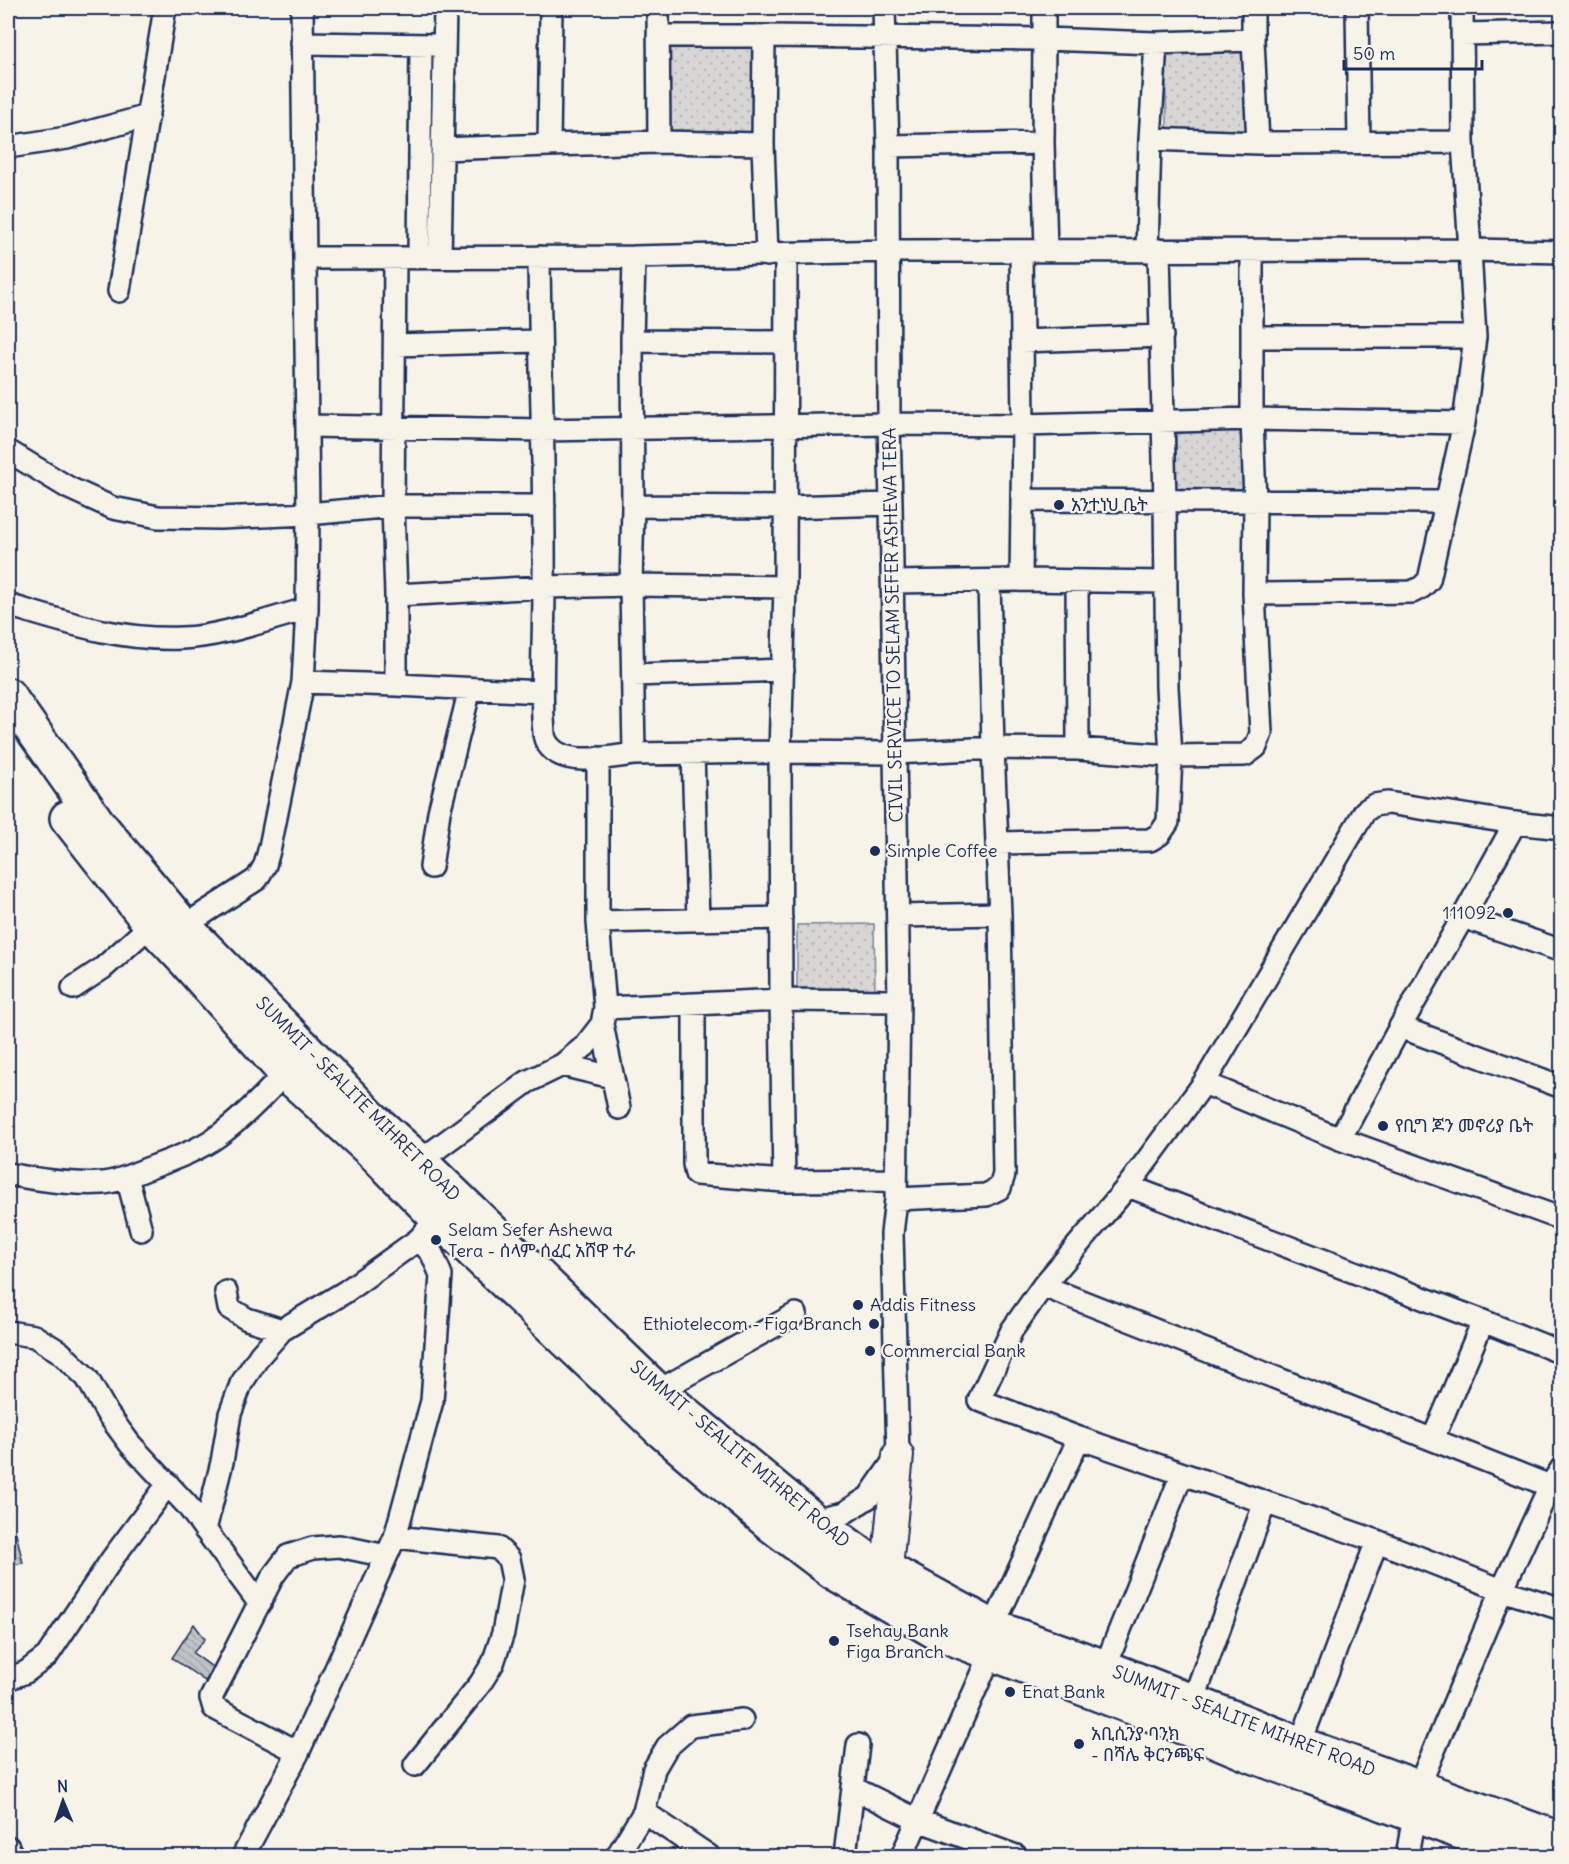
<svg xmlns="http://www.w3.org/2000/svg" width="1569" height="1864" viewBox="0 0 1569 1864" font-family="Delius,'Noto Sans Ethiopic',sans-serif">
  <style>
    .grass { fill: url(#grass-dots); stroke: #798299; stroke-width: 1.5 }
    .building { fill: url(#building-back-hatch); stroke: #1b2f5e; stroke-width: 1.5 }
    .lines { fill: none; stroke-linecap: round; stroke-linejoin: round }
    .street-casing { stroke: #1b2f5e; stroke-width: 26 }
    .secondary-casing { stroke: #1b2f5e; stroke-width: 34 }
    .primary-casing { stroke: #1b2f5e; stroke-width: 38 }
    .street { stroke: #f7f3e8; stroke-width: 21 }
    .secondary { stroke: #f7f3e8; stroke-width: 30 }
    .primary { stroke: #f7f3e8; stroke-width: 33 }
    .poi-dot { fill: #1b2f5e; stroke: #f7f3e8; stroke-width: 2 }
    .labels { text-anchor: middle; stroke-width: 4.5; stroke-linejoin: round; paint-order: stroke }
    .poi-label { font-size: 18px; fill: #1b2f5e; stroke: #f7f3e8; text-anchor: start }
    .street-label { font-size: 18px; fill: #1b2f5e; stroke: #f7f3e8 }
  </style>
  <defs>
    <pattern id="grass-dots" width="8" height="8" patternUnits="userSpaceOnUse" patternTransform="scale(1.5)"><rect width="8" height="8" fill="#d7d6d4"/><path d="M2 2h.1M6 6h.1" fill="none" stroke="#b8b8b8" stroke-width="1.8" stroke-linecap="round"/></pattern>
    <pattern id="building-back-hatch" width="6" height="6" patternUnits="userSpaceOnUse" patternTransform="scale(1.5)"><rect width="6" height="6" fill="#c0c3c5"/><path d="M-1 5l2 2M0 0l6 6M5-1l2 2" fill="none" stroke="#a4a8ac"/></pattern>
  </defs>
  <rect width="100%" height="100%" fill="#f7f3e8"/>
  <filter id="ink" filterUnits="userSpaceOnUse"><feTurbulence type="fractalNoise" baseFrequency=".0167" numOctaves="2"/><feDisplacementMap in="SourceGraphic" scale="12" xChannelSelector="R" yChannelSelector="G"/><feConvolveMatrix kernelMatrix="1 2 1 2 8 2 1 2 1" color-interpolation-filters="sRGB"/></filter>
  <g filter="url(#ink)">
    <path class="grass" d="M667 39 768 40 769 137 669 135Z
      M1248 49 1249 136 1168 141 1164 52Z
      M1248 423 1251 496H1175L1176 426Z
      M874 924 875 995H797V925Z"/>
    <path class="building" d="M16 1533 23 1563 8 1566V1535Z
      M194 1624 205 1639 193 1653 215 1669 205 1681 172 1658Z"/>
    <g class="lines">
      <defs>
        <path id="street" d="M658 8 659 142
          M1044 8V39L1156 43 1253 40V8
          M1357 8 1359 143
          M1462 34 1562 32
          M658 36H764
          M1253 40 1258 143 1463 142
          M302 43 435 45
          M1150 139 1156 43
          M763 144 764 36 1044 39 1043 143 1046 250
          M549 145 659 142 763 144 767 255
          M888 146 1043 143
          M8 147 67 138 148 116
          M442 149 549 145 551 8
          M1021 251 1023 425 1021 580
          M1147 251 1150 139 1258 143
          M419 257 421 45
          M440 257 445 8
          M539 257C540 367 545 477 544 588 544 631 541 675 543 719 544 726 543 736 546 741 560 769 609 757 634 754
          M634 257 632 341 633 506 631 585 634 754 780 752 895 753 993 748 1078 749 1171 756 1245 755 1256 747 1261 733 1254 594 1255 501 1252 419V251
          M305 258 634 257 888 251 1470 250 1463 142 1462 8
          M395 258 393 506 396 595V685L542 692
          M119 291 165 8
          M1252 337H1475L1470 250 1562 252
          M632 341 786 342
          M1022 341 1162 336
          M395 345 539 341
          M307 426 542 430 889 424 1023 425 1252 419 1464 423
          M8 451 69 488 113 508 158 517 220 518 308 514 393 506H544
          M1022 500 1446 502
          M633 506 785 507 891 504
          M1077 581 1078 749
          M893 582 1021 580 1165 582
          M1254 594 1412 592 1422 587 1429 580 1464 423 1475 337
          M396 595 544 587 631 585 785 587
          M8 605C65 622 121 641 182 638 220 637 269 619 307 609
          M633 675 783 670
          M303 682 396 685
          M693 753 698 920
          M598 758V922L605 1008 781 1000 899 1001
          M997 843 1150 840 1160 834 1168 822 1171 756 1167 687 1165 502 1159 250
          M431 867 439 812 470 689
          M898 916 1000 914
          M1463 917 1515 823
          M598 922 781 918
          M184 926 257 879 265 865 270 847 303 682 307 609 308 514 302 8
          M73 988 103 968 151 925
          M694 1004V1164L696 1174 784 1181 781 1000 780 752 785 587 786 254
          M602 1024 619 1108
          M1400 1027 1562 1087
          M562 1065 612 1077
          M1204 1083 1340 1139 1562 1219
          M1340 1139 1400 1027 1463 917 1562 951
          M420 1161 527 1082 562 1065 585 1046 602 1024 605 1008
          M8 1174C39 1180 71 1185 103 1183 118 1182 133 1174 147 1169 171 1160 197 1151 218 1136 243 1118 264 1096 285 1073
          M127 1177 141 1230
          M784 1181 896 1180
          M1128 1186 1483 1321 1562 1353
          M896 1199 986 1195 1000 1188 1004 1174 1000 914 993 748 989 581
          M1043 1286 1128 1186 1204 1083 1365 811 1374 805 1388 803 1515 823 1562 828
          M226 1292 229 1308 247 1319 282 1330
          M8 1332 34 1336 60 1352 87 1378 107 1413 130 1444 187 1505 260 1604
          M658 1391 796 1314
          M1433 1439 1483 1321
          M1550 1486 1043 1286 1012 1330 979 1400 1079 1438 1377 1541 1502 1590 1562 1609
          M814 1520 844 1513 869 1497 898 1455 892 1234 896 1199 899 1001 891 504 889 424 888 146 884 8
          M205 1530 222 1462 230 1414 241 1384 260 1355 282 1330 345 1292 419 1239 427 1230
          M395 1537 498 1548 509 1559 513 1579 503 1633 493 1663 480 1684 415 1765
          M993 1627 1079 1438
          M1105 1667 1182 1474
          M8 1679 26 1672 47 1656 112 1559 168 1484
          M1193 1701 1265 1502
          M1300 1744 1377 1541
          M298 1752 214 1708 211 1698 273 1576 288 1556 313 1548 339 1546 386 1556
          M853 1788 918 1820 1016 1856
          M1418 1788 1502 1590 1550 1486 1562 1468
          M644 1812 709 1856
          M8 1847 12 1856
          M243 1856 298 1753 395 1537 432 1401 441 1275 432 1254 419 1239
          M617 1856 644 1812 654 1769 667 1747 691 1726 742 1720
          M845 1856 858 1745
          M902 1856 991 1654
          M1407 1856 1414 1816"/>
        <path id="secondary" d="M887 1568 898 1455"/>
        <path id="primary" d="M8 695 98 823 184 926 309 1052 371 1117 420 1161 658 1391 814 1520 865 1557 993 1627 1105 1667 1300 1744 1562 1840
          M67 818 151 925 187 963 285 1073 373 1153 438 1219 660 1430 771 1525 833 1572 936 1632 1168 1721 1250 1755 1526 1856"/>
      </defs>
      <use href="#street" class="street-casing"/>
      <use href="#secondary" class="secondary-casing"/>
      <use href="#primary" class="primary-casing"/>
      <use href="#street" class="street"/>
      <use href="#secondary" class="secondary"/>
      <use href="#primary" class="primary"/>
    </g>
  </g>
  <g class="poi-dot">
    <circle cx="1059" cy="505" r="6"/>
    <circle cx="875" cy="851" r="6"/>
    <circle cx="1508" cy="913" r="6"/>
    <circle cx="1383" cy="1126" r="6"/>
    <circle cx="436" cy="1240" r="6"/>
    <circle cx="858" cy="1305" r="6"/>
    <circle cx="874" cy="1324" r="6"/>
    <circle cx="870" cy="1351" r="6"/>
    <circle cx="834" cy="1641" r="6"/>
    <circle cx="1010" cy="1692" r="6"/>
    <circle cx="1079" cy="1744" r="6"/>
  </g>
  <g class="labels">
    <g class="poi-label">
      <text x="1071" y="511">አንተነህ ቤት</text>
      <text x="887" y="857">Simple Coffee</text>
      <text x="1496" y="919" text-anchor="end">111092</text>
      <text x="1395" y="1132">የቢግ ጆን መኖሪያ ቤት</text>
      <text x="448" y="1236">Selam Sefer Ashewa<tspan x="448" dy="21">Tera - ሰላም ሰፈር አሸዋ ተራ</tspan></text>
      <text x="870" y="1311">Addis Fitness</text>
      <text x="862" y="1330" text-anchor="end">Ethiotelecom - Figa Branch</text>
      <text x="882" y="1357">Commercial Bank</text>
      <text x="846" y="1637">Tsehay Bank<tspan x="846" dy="21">Figa Branch</tspan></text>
      <text x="1022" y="1698">Enat Bank</text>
      <text x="1091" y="1740">አቢሲንያ ባንክ<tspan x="1091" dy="21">- በሻሌ ቅርንጫፍ</tspan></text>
    </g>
    <g class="street-label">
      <text transform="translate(893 625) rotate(-91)" y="6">CIVIL SERVICE TO SELAM SEFER ASHEWA TERA</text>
      <text transform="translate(358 1099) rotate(45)" y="6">SUMMIT - SEALITE MIHRET ROAD</text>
      <text transform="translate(740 1454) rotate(40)" y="6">SUMMIT - SEALITE MIHRET ROAD</text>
      <text transform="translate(1244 1721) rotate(21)" y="6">SUMMIT - SEALITE MIHRET ROAD</text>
    </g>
  </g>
  <rect width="1569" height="1864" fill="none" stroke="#f7f3e8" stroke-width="30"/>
  <rect x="15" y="15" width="1539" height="1834" fill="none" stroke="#1b2f5e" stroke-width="2" filter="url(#ink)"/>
  <g transform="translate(63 1801) rotate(358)" stroke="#f7f3e8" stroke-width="4.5" paint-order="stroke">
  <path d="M0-4.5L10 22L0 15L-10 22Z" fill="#1b2f5e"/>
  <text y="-9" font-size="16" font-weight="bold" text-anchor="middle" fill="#1b2f5e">N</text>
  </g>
  <path d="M1344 60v9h138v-9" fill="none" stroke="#1b2f5e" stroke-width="3"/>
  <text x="1353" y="60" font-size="18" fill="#1b2f5e" stroke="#f7f3e8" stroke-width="4.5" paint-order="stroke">50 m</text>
</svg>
